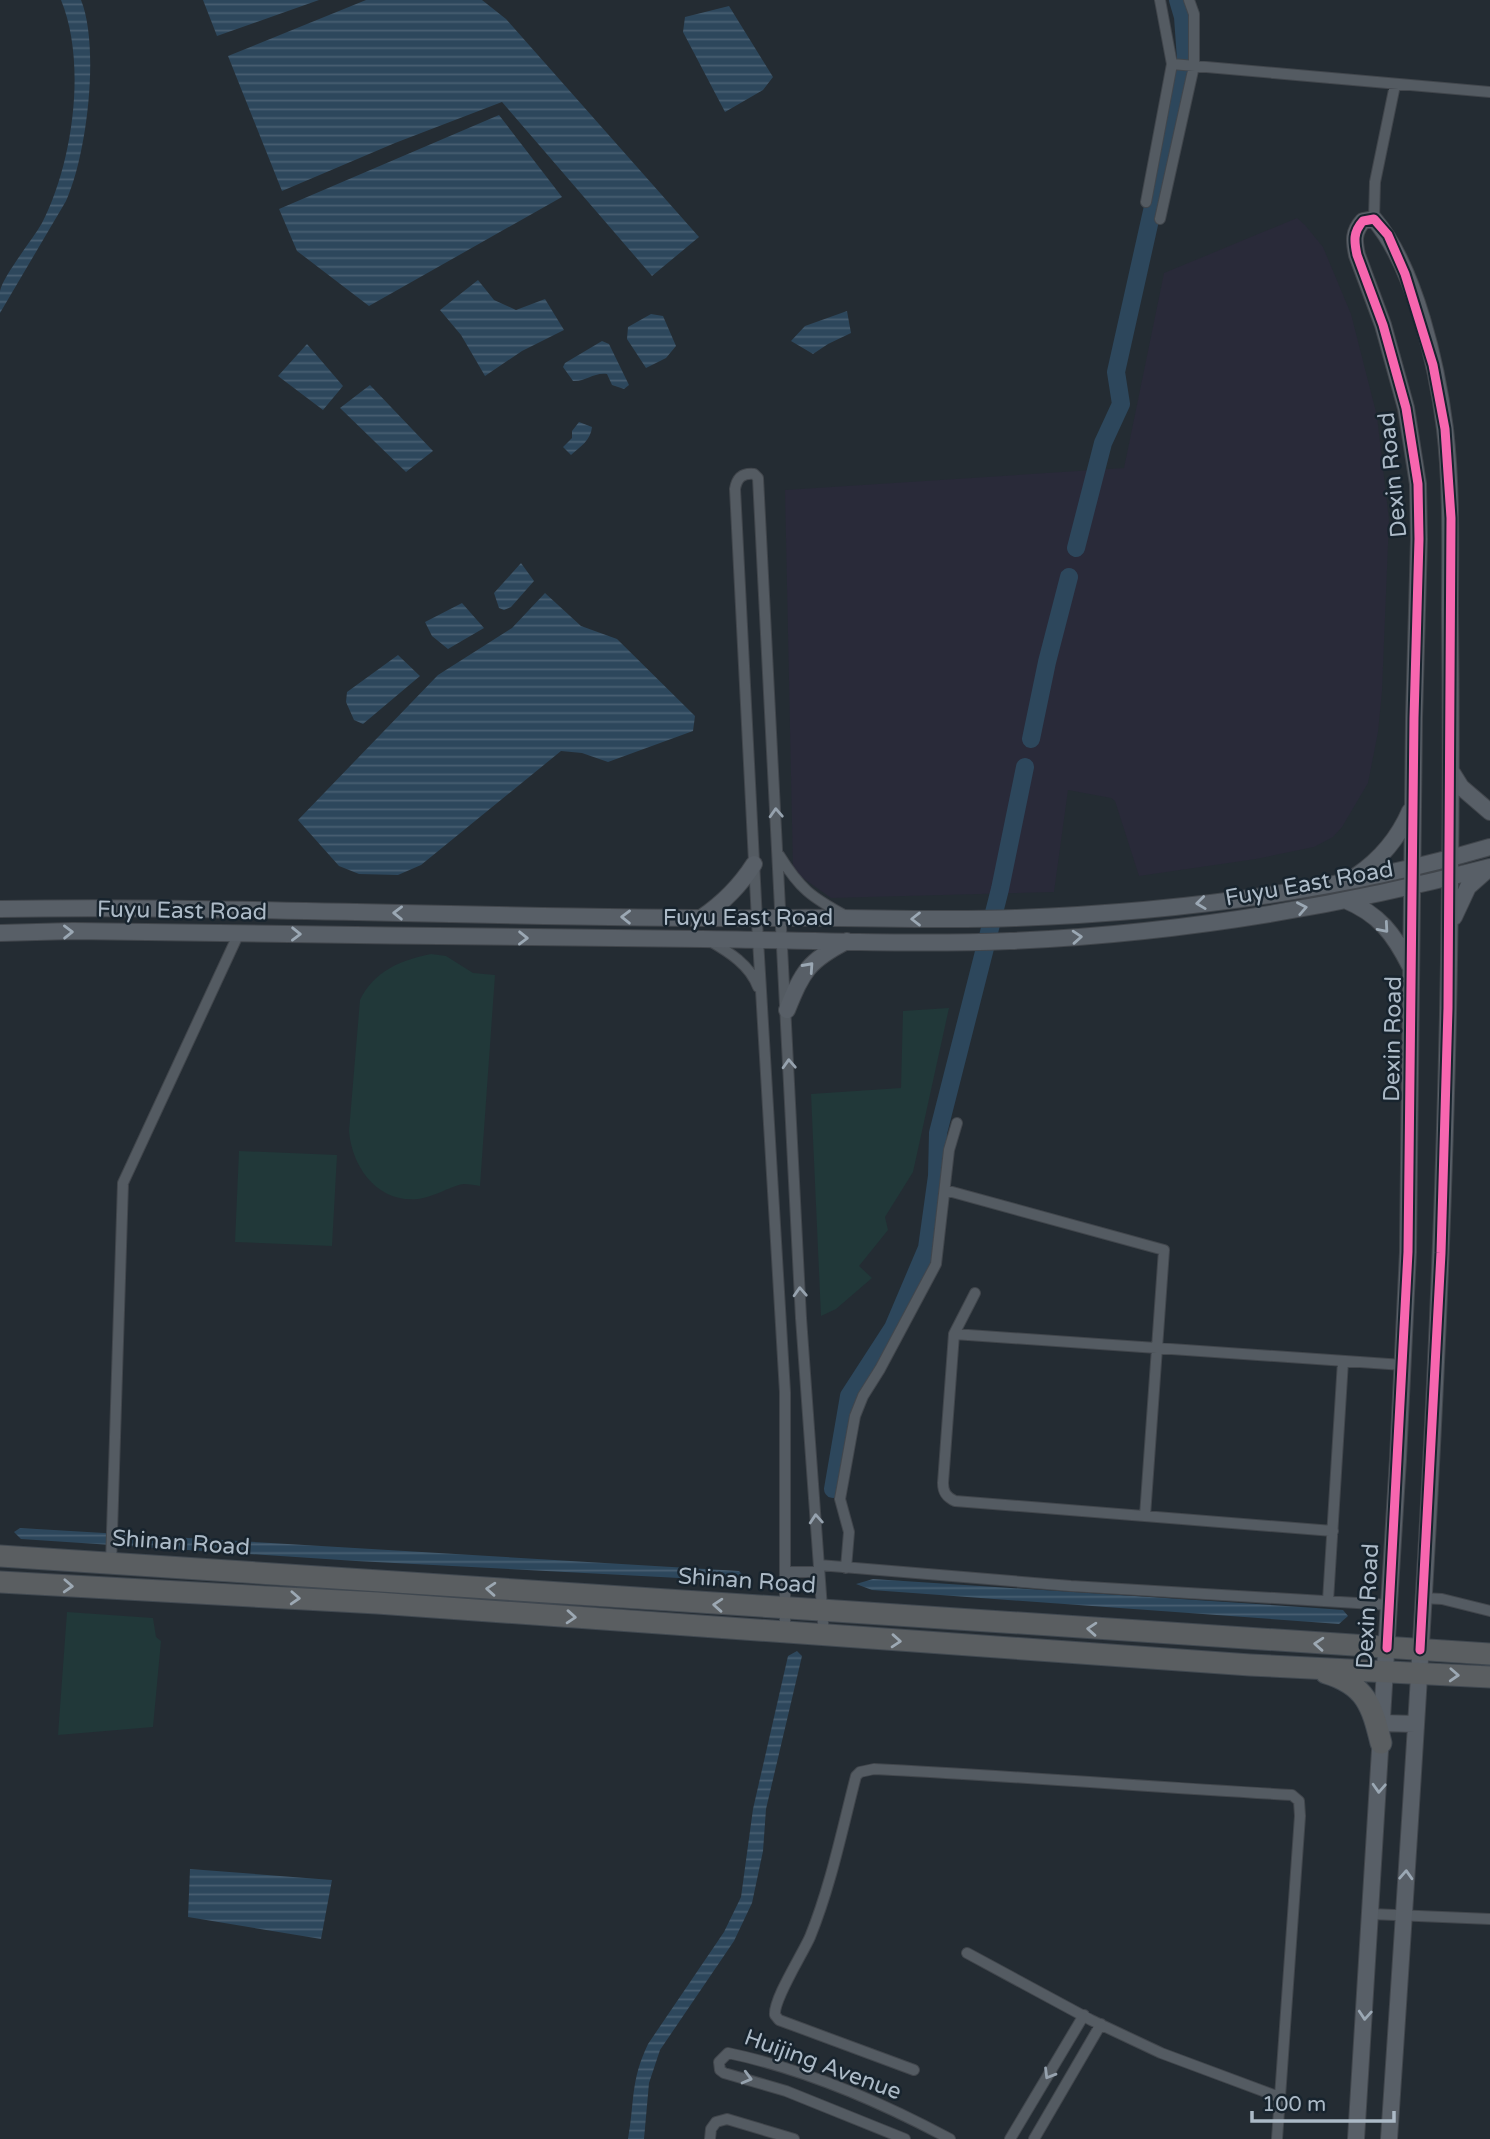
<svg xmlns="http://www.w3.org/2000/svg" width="1490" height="2139" viewBox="0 0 1490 2139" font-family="'Varela Round',sans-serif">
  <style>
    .medical { fill: #292a39 }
    .green { fill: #213839 }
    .water { fill: url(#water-rules) }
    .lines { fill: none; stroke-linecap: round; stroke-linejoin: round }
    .river { stroke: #2d475c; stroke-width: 18 }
    .street-casing { stroke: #41464c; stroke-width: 12 }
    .secondary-casing { stroke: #41464c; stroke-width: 18 }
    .highway-casing { stroke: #404850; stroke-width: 23 }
    .street { stroke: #545b62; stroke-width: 10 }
    .secondary { stroke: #585f67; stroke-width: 16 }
    .highway { stroke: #5a5e61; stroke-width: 21 }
    .cycleway-casing { stroke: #18242e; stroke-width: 13 }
    .cycleway { stroke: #f766af; stroke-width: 9 }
    .oneway { stroke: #96a2ae }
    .oneway2 { stroke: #9ba8b4 }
    .oneway3 { stroke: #9ca8b3 }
    .labels { text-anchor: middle; stroke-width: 5; stroke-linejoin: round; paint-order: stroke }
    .street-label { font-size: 23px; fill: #acbac7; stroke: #18242e }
  </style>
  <defs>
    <pattern id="water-rules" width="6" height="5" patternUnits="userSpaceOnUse" patternTransform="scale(1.75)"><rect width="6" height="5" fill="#2d475c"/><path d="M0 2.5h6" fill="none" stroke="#495f72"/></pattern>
  </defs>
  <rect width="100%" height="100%" fill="#242c33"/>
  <path class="medical" d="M1297 218 1305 225 1323 247 1351 314 1377 416 1389 520 1382 691 1378 732 1368 783 1342 827 1333 837 1314 847 1256 859 1139 876 1115 801 1111 798 1068 790 1054 892 831 898 793 871 785 490 1124 468 1164 273Z"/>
  <path class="green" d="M431 954 446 956 473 973 495 975 480 1186C475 1185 469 1184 464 1184 453 1185 434 1197 418 1199 377 1203 352 1167 349 1131L360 1000C374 971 401 960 431 954Z
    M949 1008 913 1172 885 1217 888 1230 859 1266 872 1278 836 1309 821 1316 811 1094 901 1088 903 1011Z
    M239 1151 337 1155 332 1246 235 1242Z
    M67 1612 153 1618 156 1637 161 1641 153 1727 58 1735Z"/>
  <path class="water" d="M61 0H81C100 47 87 155 66 201L0 313C0 306 0 298 0 291 3 276 33 239 42 223 73 163 87 63 61 0Z
    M203 0H319L217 36Z
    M366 0H482L506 19 699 237 652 276 502 102 395 143 282 191 228 56Z
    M729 6 773 77 763 90 725 112 683 32 685 17Z
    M499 115 562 197 369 306 297 251 279 209Z
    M478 280 494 300 516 310 545 299 564 330 522 351 485 376 461 335 440 310Z
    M847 311 851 333 828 344 813 354 791 341 805 326Z
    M651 314 663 316 676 346 666 358 646 368 627 339 628 327Z
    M602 341 609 344 629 385 624 389 612 385 607 374C594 372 585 382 573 381L563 367 565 363Z
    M307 344 343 386 323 410 278 376Z
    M370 385 433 451 406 472 340 408Z
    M579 422 592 427C591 440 580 447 571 455L563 447 572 438V431Z
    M521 563 534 581 511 607 504 610 499 608 494 593Z
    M545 593 581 626 617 639 695 716 693 731 608 762 582 753 561 751 421 865 398 875 359 874 339 866 298 820 438 675 512 628Z
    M462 603 484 628 448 649 432 636 425 622Z
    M398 655 420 676 363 724 354 720 346 702 347 692Z
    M20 1528 739 1571 744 1576 737 1581 356 1561 21 1539 14 1532Z
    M873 1579 1316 1608 1343 1610 1348 1616 1339 1624 872 1590 856 1584Z
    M797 1651 802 1656 766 1809 763 1851 752 1903 734 1941 660 2050 649 2083 644 2139H628C635 2101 630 2082 648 2044L724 1932 741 1897 753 1809 788 1656Z
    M190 1869 332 1880 321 1939 188 1917Z"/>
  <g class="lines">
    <path class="river" d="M1076 548 1103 443 1121 404 1116 372 1186 59 1183 17 1178 0
      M1031 739 1047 662 1069 577
      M833 1489 849 1396 893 1328 927 1248 937 1176 938 1133 1000 889 1025 767"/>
    <defs>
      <path id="street" d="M1172 64 1490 92
        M1146 202 1172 64 1160 0
        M1160 219 1194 66V14L1189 0
        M1374 219 1375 182 1395 85
        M779 855C800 889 811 897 846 916
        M710 941C729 952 750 965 758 987
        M945 1190 1164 1250 1145 1516
        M975 1293 954 1334 943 1483C943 1492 946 1497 955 1501L1333 1531
        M954 1334 1403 1365
        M111 1564 123 1183 239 933
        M819 1565 1071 1586 1390 1605
        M846 1568 849 1532 840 1499 855 1416 863 1396 880 1369 936 1264 949 1150 957 1123
        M786 1572H819
        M1422 1598 1442 1599 1490 1611
        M1328 1601 1343 1361
        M785 1633V1392L758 940 735 489C737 477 743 473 754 474L758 478 801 1318 824 1636
        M1371 1914 1490 1919
        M967 1953 1091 2020 1161 2053 1279 2097
        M914 2070 779 2020 775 2015C773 2000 802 1955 810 1937 831 1885 842 1830 856 1776L860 1772 874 1769C1014 1776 1152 1787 1292 1795L1299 1801 1300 1816 1277 2139
        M710 2139 711 2129 716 2122 727 2119 794 2139
        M905 2139 786 2091 724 2073 720 2070 719 2062 728 2053C805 2069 881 2102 950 2139
        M1010 2139 1084 2015
        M1034 2139 1101 2024"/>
      <path id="secondary" d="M1451 771 1461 787 1490 812
        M1356 876C1381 859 1398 839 1410 811
        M1345 900C1379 914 1394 934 1410 966
        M0 909C261 905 521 920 782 918 860 917 937 921 1015 918 1174 912 1337 892 1490 847
        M1454 917 1468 887 1486 871
        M701 918C723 903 740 886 754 864
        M0 933 73 931C283 933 492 938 702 939 805 940 908 945 1010 941 1173 934 1333 908 1490 867
        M787 1010C803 971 808 961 847 941
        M1382 1723 1415 1724
        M1356 2139 1398 1459 1408 1252 1414 718 1419 539 1418 484 1406 408 1383 325 1357 255C1354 241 1353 232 1363 221L1374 219C1415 267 1437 366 1445 429 1452 490 1450 552 1450 613 1451 704 1451 795 1450 886 1446 1304 1417 1722 1389 2139"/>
      <path id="highway" d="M0 1556 1490 1654
        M0 1582 377 1603 1250 1665 1490 1677
        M1326 1673C1366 1685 1372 1706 1381 1743"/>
    </defs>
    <use href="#street" class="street-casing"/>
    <use href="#secondary" class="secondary-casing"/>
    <use href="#highway" class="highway-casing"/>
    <use href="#street" class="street"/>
    <use href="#secondary" class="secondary"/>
    <use href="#highway" class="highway"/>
    <defs>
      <path id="cycleway" d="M1387 1648 1408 1252 1414 718 1419 539 1418 484 1406 408 1383 325 1357 255C1354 241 1353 232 1363 221L1374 219 1388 235 1405 274 1433 365 1445 429 1451 518 1448 1008 1441 1253 1420 1650"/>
    </defs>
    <use href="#cycleway" class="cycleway-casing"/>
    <use href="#cycleway" class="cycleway"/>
  </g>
  <defs><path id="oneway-chevron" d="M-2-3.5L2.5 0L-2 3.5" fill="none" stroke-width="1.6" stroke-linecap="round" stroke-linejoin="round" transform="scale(1.75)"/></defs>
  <g class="oneway">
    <use href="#oneway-chevron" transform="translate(776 813) rotate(-93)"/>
    <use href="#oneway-chevron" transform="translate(789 1064) rotate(-93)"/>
    <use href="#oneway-chevron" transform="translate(800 1292) rotate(-93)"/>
    <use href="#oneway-chevron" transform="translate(816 1519) rotate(-94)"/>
    <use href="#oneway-chevron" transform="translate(1049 2074) rotate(121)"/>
    <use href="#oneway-chevron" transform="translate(747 2078) rotate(15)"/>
  </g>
  <g class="oneway2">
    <use href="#oneway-chevron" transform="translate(1201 903) rotate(173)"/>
    <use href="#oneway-chevron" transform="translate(1302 908) rotate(-11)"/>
    <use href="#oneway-chevron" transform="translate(398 913) rotate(-179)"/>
    <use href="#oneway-chevron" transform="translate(626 917) rotate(-179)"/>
    <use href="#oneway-chevron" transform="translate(916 919) rotate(-180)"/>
    <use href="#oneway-chevron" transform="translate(1384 928) rotate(49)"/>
    <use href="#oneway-chevron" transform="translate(68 932) rotate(-1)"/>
    <use href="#oneway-chevron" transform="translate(296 934) rotate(1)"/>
    <use href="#oneway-chevron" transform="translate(1077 937) rotate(-4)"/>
    <use href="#oneway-chevron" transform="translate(523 938) rotate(1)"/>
    <use href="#oneway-chevron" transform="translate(809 967) rotate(-48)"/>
    <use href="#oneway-chevron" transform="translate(1379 1788) rotate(93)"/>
    <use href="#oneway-chevron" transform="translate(1406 1875) rotate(-87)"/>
    <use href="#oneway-chevron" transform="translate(1365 2015) rotate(94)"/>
  </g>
  <g class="oneway3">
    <use href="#oneway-chevron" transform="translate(68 1586) rotate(3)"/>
    <use href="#oneway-chevron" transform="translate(491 1589) rotate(-176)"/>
    <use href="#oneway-chevron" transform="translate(295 1598) rotate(3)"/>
    <use href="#oneway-chevron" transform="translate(718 1605) rotate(-176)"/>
    <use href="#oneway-chevron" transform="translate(571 1617) rotate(4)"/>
    <use href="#oneway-chevron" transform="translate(1092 1629) rotate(-176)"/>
    <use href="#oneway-chevron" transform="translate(896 1641) rotate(4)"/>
    <use href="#oneway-chevron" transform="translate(1319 1644) rotate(-176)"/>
    <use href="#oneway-chevron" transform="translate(1454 1675) rotate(3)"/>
  </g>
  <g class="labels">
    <g class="street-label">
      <text transform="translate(1392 475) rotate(-96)" y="8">Dexin Road</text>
      <text transform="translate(1309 883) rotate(-10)" y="8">Fuyu East Road</text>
      <text transform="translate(182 910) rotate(1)" y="8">Fuyu East Road</text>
      <text x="748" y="925">Fuyu East Road</text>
      <text transform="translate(1392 1039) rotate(-89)" y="8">Dexin Road</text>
      <text transform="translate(181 1542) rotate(4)" y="8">Shinan Road</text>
      <text transform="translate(747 1580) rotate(4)" y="8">Shinan Road</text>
      <text transform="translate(1367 1606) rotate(-87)" y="8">Dexin Road</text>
      <text transform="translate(823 2064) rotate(20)" y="8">Huijing Avenue</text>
    </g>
  </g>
  <path d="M1252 2111v10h142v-10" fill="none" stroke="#acbac7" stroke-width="3.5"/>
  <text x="1262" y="2111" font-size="21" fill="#acbac7" stroke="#18242e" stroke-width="5" paint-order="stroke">100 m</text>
</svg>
